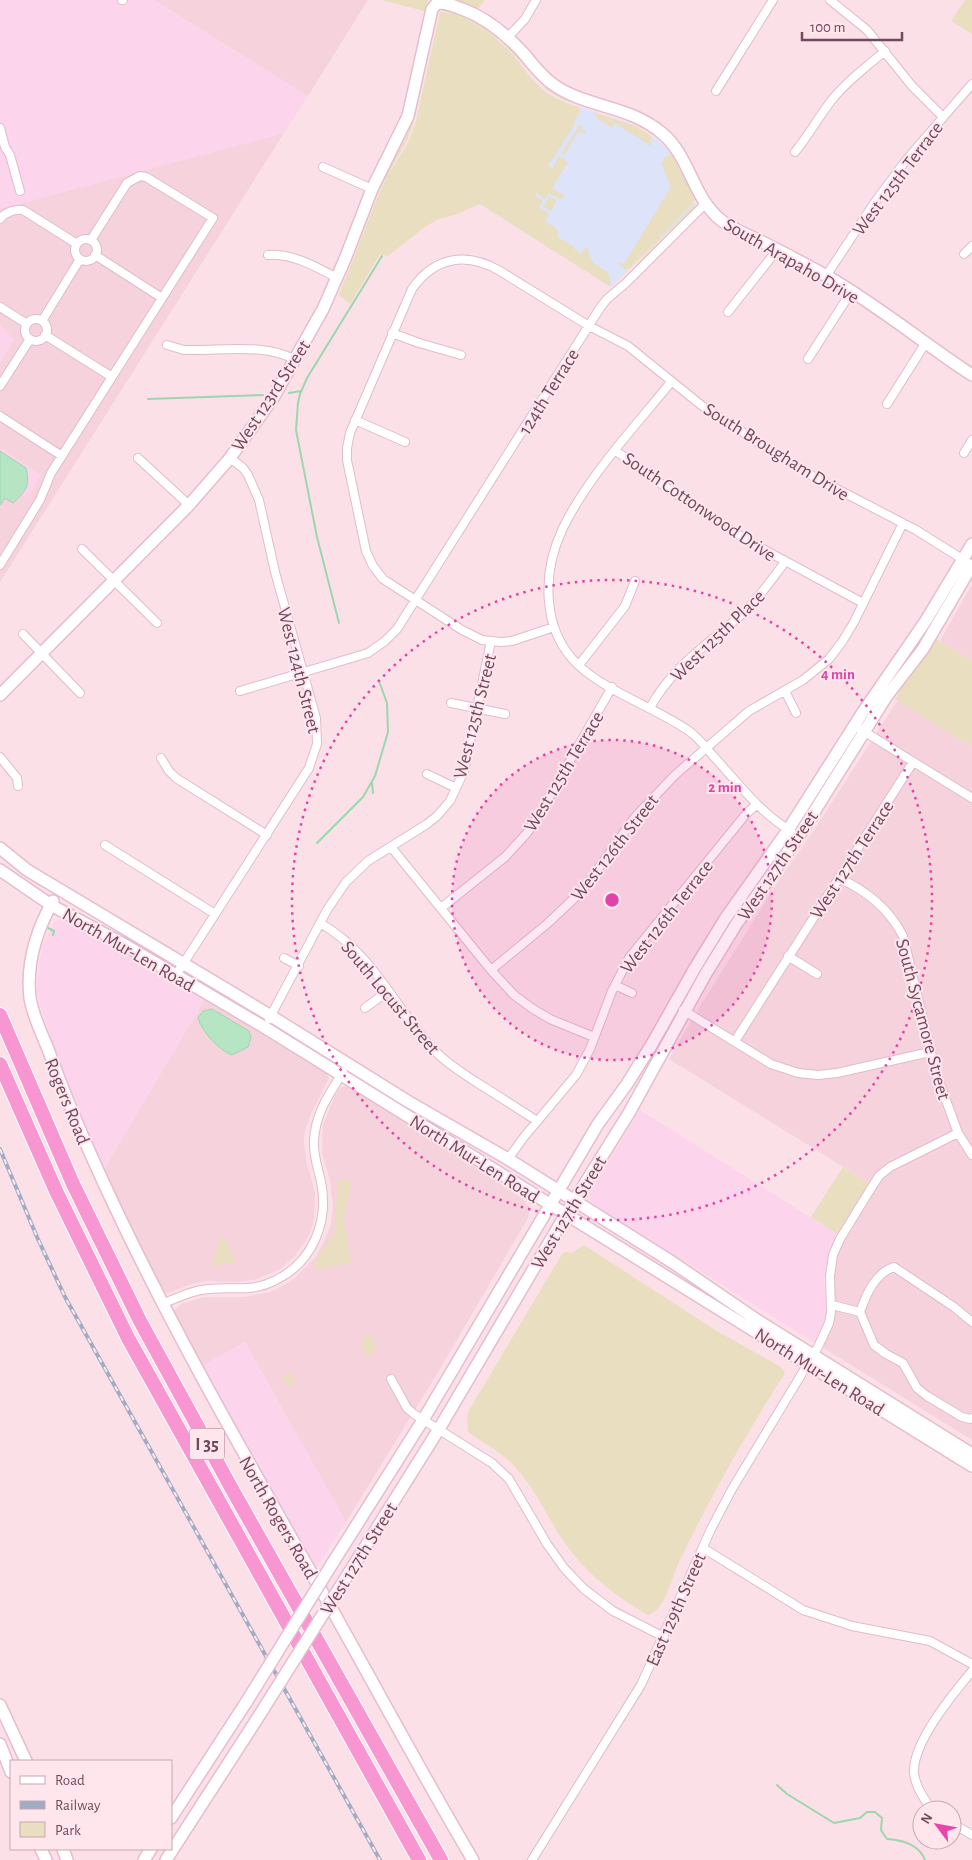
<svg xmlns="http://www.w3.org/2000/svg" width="972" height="1860" viewBox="0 0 972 1860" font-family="'Alegreya Sans',sans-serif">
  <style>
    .residential { fill: #f5d2dc }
    .commercial { fill: #fcd4eb }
    .education { fill: #dde3f8 }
    .green { fill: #e9debf }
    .water { fill: #b5e5c3; stroke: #9bd7ad }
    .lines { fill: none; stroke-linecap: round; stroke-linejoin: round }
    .stream { stroke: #9bd7ad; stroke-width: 2 }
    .street-casing { stroke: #e0bcca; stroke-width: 10 }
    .secondary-casing { stroke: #e7bccd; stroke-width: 14 }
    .highway-casing { stroke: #fff; stroke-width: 16 }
    .street { stroke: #fff; stroke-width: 8 }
    .secondary { stroke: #fff; stroke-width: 11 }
    .highway { stroke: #f796d0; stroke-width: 14 }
    .rail-casing { stroke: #a0acc4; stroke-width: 4 }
    .rail { stroke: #ffe6ec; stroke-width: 2; stroke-dasharray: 5.5; stroke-linecap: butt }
    .secondary-bridge-casing { stroke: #e7bccd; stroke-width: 14; stroke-linecap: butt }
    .secondary-bridge { stroke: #fff; stroke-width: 11 }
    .ring { fill: none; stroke: #e144a8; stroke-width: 2.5; stroke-dasharray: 2.5 5 }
    .labels { text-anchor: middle; stroke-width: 4; stroke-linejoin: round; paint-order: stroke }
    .shield { fill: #ffe6ec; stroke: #9c7788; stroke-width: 1 }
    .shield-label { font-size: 18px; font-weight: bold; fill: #72485d }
    .street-label { font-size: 19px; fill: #72485d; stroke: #ffe6ec }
    .centre { fill: #e144a8; stroke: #ffe6ec; stroke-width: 2.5 }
    .ring-label { font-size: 15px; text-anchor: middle; font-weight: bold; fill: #e144a8; stroke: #ffe6ec; stroke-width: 4; stroke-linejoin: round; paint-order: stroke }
  </style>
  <rect width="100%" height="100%" fill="#fce0e7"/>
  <path class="residential" d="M154 0H368L308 96Z
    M284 133 0 582V500L41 475 0 448V363L14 340 0 325V209Z
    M972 584V661L940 641Z
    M898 700 972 747V1440L822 1347 828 1334 835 1312 833 1273 837 1253 876 1187 669 1059 700 1006 780 879 814 830Z
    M205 999 326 1073 329 1078 310 1116 305 1130 304 1142 306 1159 315 1193 314 1218 311 1231 305 1242 294 1257 279 1270 254 1280 235 1282 208 1281 192 1284 165 1294 161 1291 103 1171Z
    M346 1086 352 1089 450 1150 523 1199 530 1208 528 1218 437 1374 346 1522 245 1342 200 1367 180 1331 174 1311 175 1309 183 1303 205 1297H244L270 1292 290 1282 315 1258 326 1237 331 1224 333 1206 330 1180 322 1153 323 1125 335 1095 340 1088Z"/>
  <path class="commercial" d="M0 0H154L308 96 284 133 0 209Z
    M0 325 14 340 0 363Z
    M0 448 41 475 27 498 8 487 0 500Z
    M63 918 67 919 205 999 103 1171 73 1105 41 1008 37 990 39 964 43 945 54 922Z
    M640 1110 837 1234 829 1253 824 1280 827 1308 826 1317 823 1327 815 1343 593 1204 590 1198 589 1193Z
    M245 1342 346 1522 314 1571 200 1367Z"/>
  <path class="education" d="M530 76 541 88 554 98 568 104 629 123 659 141 672 154 695 204 611 287 447 183Z"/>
  <path class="green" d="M382 0H428L424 11Z
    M451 0H485L477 10Z
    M965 0H972V34L951 21Z
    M444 9 473 20 499 37 498 39 470 21 441 10Z
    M438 11 413 125 407 140 376 197 337 294H336L378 188 408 133 436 13Z
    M440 12C464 13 498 38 513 55 522 66 530 78 541 88 551 97 565 103 579 107V114L574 122 575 124 548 166 552 169 559 156 568 162 552 188 565 196 561 199 549 193 545 199 537 193 535 196 543 201 539 208 549 214 545 221 558 230 557 232 559 233 557 237 575 247 574 249 581 254 585 248H588C590 264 596 265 608 272L611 284 609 286 480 204 455 215 438 219 422 229 388 256 380 254 350 304 339 295 377 198 388 175 407 145 415 125Z
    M501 39 544 86 580 105 564 100 547 90 500 40Z
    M595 113 636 126 651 136V146L615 123 612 128 596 118Z
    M581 125 583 126 581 129 586 132 585 134 579 131 564 155 561 154 579 126Z
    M672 154 694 199 673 155 675 156 696 201 694 200V202L629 269C623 269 620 267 618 262L624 264 671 187 661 163 666 156Z
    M550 196 557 201 551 211 543 207Z
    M695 204V207L658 242 635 268 632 270 654 244Z
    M933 637 972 661V747L895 699Z
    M843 1167 869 1183 837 1234 811 1217Z
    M338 1179 352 1181 344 1218 351 1263 316 1270 315 1263 330 1237 334 1236Z
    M222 1234 236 1263 235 1264 211 1265Z
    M584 1245 715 1330 781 1367 785 1373C746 1434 709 1499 678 1564 671 1579 666 1610 648 1615 611 1593 584 1572 560 1536 545 1512 534 1487 514 1466 502 1452 483 1443 468 1432L467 1417 468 1412 562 1254 566 1252 572 1253Z
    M366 1334 374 1337 375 1350 367 1358 361 1346Z
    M290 1372 296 1383 288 1387 282 1376Z"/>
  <path class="water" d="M0 451 26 468C30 486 27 490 13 503L5 498 0 505Z
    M212 1009 249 1031 251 1037 248 1047 232 1055C219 1050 202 1032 198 1018L203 1011Z"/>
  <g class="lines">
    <path class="stream" d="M289 393 301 391
      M148 399 263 395
      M339 623 317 537 296 430 298 403 300 394 307 378 382 256
      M372 783 373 793
      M317 843 363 797 375 776 388 732 387 703 379 681
      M48 928 54 931 53 935
      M777 1785 787 1794 834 1823 860 1818 867 1812H875L882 1818 881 1830 887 1839C903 1840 919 1844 925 1860"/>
    <defs>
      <path id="street" d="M122 0H123
        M830 0 867 30 912 86 943 117
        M508 37 525 19 536 0
        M716 91 773 0
        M0 128 5 147 10 155 20 191
        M795 152C808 136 818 118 831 101 846 82 866 67 885 51
        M323 167 372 189
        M0 219C5 212 15 209 23 210L77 244
        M75 250a11 11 0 1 1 22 0a11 11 0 1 1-22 0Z
        M964 254 972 246
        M95 255 162 298
        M268 255C292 253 317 267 337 278
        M826 276 875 202 907 159 972 84
        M0 307 27 324
        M728 312 777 250
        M25 330a11 11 0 1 1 22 0a11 11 0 1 1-22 0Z
        M42 321 80 259
        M392 333 419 343 461 355
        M45 335 112 377
        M167 345 184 350H195C226 350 268 344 295 360
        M808 359 851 292
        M671 382C634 428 589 475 563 528 542 572 541 629 578 665 607 692 656 708 689 731 699 738 707 749 715 758 739 784 760 813 791 831
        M0 386 30 339
        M887 404 925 344
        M0 416 62 456
        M355 420 405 442
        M616 451 674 493 750 542 863 603
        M964 453 972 440
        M138 458 189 505
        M82 549 157 623
        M0 565 40 500 51 473 213 218 146 177 140 176 127 183 91 240
        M554 627 512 641 501 642 482 640 462 630 383 579 373 566 366 551 347 460V448L350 433 412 289C435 256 467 252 500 271L589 326 628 346 701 405 767 448 814 477 916 530 967 562
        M23 634 80 693
        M579 665 625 606 635 581
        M240 691 368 653 385 641 397 629 600 308 607 299 626 283 706 203
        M785 691 796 713
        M451 703 505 714
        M650 708C671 668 707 645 741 615 758 600 771 580 785 562
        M860 729 972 798
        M0 757 17 778 18 786
        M161 758 169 771 176 778 267 835
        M427 774 456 788
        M105 845 215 914
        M391 847 491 970 514 995 533 1009 550 1019 594 1037
        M838 878C866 890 889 909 903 936L936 1073 958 1133 972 1155
        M441 908 505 857 527 833 542 810 612 687
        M320 923C373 953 394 1007 434 1050 446 1063 461 1072 476 1082 497 1095 517 1108 537 1121
        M788 956 817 974
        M284 958 299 966
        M491 970 547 924 583 890 635 817 675 775 749 711 803 680 829 659 842 642 854 622 903 523
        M176 975 309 768 317 744 316 718 275 572 259 500 248 475 243 468 230 458
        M615 985 632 993
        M365 1008 388 991
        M683 1010 771 1064 798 1073 818 1075 837 1073 930 1052
        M269 1019 327 910 346 882 368 861 427 824 437 816 450 801 464 771 491 641
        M735 1041 913 762
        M508 1159 524 1137 576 1075 590 1049 612 991 629 958 746 814 756 805
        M162 1304C177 1298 192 1290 209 1289 234 1286 251 1293 276 1280 313 1262 329 1221 321 1182 318 1168 313 1155 314 1141 315 1114 329 1094 343 1072
        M832 1305 860 1312 874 1345 886 1354 903 1363 917 1388 927 1396 962 1417 970 1419 972 1418
        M860 1312C866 1295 875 1273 894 1267L954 1307 972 1322
        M391 1379 407 1408 414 1414 492 1463 509 1479 547 1544 564 1568 584 1589 613 1611 664 1637
        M703 1548 803 1610 852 1626 930 1641 972 1664
        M934 1810C928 1806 925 1800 922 1795 918 1789 915 1780 914 1773 912 1743 953 1694 972 1671
        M952 1823 972 1835
        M532 1860 641 1685 711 1529 732 1489 818 1347 829 1323 831 1312 830 1276 833 1255 840 1239 870 1190 879 1176 890 1167 958 1133"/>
      <path id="secondary" d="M0 695 189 505 230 458 273 398 323 309 345 259 372 189 408 116 432 9 437 3C446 2 454 6 462 9 487 18 508 36 525 55 534 66 542 77 554 85 587 108 630 105 663 134 690 157 693 199 722 221 733 229 746 234 758 240 781 251 803 263 825 275 875 303 923 343 972 375
        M0 848 27 870 271 1016 409 1102 508 1159 672 1262 760 1322 972 1454
        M0 870 51 905 125 945 264 1027 972 1466
        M53 901C36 931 26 963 30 998 33 1016 41 1032 48 1049 67 1102 89 1152 113 1203 178 1341 255 1473 330 1606 378 1691 423 1776 473 1860
        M332 1564 423 1420 598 1124 627 1084 652 1044 695 968 725 919 788 830 863 712 925 622 972 544
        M342 1584 439 1429 566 1214 629 1113 705 975 737 923 799 836 886 697 923 649 972 565
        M0 1705 26 1761
        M0 1744 11 1772
        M171 1818 247 1701
        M41 1849 46 1860
        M63 1849 67 1860
        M144 1860 151 1849
        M166 1860 257 1719"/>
      <path id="highway" d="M0 1015 73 1184 140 1321 233 1491 441 1860
        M0 1064 56 1191 128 1338 419 1860"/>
    </defs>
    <use href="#street" class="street-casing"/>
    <use href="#secondary" class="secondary-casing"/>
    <use href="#highway" class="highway-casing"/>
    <use href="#street" class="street"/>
    <use href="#secondary" class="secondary"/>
    <use href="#highway" class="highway"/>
    <defs>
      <path id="rail" d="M0 1149 37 1237 65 1297 380 1860"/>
    </defs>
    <use href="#rail" class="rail-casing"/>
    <use href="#rail" class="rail"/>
    <defs>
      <path id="secondary-bridge" d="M247 1701 332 1564
        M257 1719 342 1584"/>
    </defs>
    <use href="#secondary-bridge" class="secondary-bridge-casing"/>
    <use href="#secondary-bridge" class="secondary-bridge"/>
  </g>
  <circle cx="612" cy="900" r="160" fill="#e144a8" fill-opacity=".12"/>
  <g class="ring">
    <circle cx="612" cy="900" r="160"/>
    <circle cx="612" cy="900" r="320"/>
  </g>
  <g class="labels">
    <rect class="shield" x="189.5" y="1428.5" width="35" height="31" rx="4"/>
    <g class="shield-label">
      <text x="207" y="1450">I 35</text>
    </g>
    <g class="street-label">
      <text transform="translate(897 178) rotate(-53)" y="7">West 125th Terrace</text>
      <text transform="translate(792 260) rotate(30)" y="7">South Arapaho Drive</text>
      <text transform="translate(548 391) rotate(-58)" y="7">124th Terrace</text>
      <text transform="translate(270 395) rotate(-57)" y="7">West 123rd Street</text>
      <text transform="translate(777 451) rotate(32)" y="7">South Brougham Drive</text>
      <text transform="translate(700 506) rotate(34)" y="7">South Cottonwood Drive</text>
      <text transform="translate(717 635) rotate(-44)" y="7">West 125th Place</text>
      <text transform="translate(300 670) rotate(76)" y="7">West 124th Street</text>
      <text transform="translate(474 716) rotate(-76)" y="7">West 125th Street</text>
      <text transform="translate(563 771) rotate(-59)" y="7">West 125th Terrace</text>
      <text transform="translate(614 847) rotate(-52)" y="7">West 126th Street</text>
      <text transform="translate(851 859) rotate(-57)" y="7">West 127th Terrace</text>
      <text transform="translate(777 865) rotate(-56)" y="7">West 127th Street</text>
      <text transform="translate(666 916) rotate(-52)" y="7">West 126th Terrace</text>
      <text transform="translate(129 949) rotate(30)" y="7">North Mur-Len Road</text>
      <text transform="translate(391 997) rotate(50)" y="7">South Locust Street</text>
      <text transform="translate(924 1019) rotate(75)" y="7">South Sycamore Street</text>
      <text transform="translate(68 1101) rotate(68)" y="7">Rogers Road</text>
      <text transform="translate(475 1158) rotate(32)" y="7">North Mur-Len Road</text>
      <text transform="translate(568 1212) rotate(-59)" y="7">West 127th Street</text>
      <text transform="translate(820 1371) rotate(32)" y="7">North Mur-Len Road</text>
      <text transform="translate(279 1517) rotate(60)" y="7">North Rogers Road</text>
      <text transform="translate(358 1558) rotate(-58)" y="7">West 127th Street</text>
      <text transform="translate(675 1609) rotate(-66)" y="7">East 129th Street</text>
    </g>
  </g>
  <circle cx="612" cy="900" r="8" class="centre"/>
  <g class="ring-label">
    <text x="838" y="679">4 min</text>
    <text x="725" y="792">2 min</text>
  </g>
  <rect x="10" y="1760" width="162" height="90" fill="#ffe6ec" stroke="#c7a7b3"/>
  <rect x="20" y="1776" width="25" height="8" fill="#ffffff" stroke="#c7a7b3"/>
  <text x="55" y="1785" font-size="15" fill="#72485d">Road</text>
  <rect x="20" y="1801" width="25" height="8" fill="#a0acc4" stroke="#c7a7b3"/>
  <text x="55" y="1810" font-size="15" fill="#72485d">Railway</text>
  <rect x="20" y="1822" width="25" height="15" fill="#e9debf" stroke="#c7a7b3"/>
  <text x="55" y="1835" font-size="15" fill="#72485d">Park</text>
  <g transform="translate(937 1825) rotate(302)"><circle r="24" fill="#ffe6ec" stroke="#c7a7b3"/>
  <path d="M0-4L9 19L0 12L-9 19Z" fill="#e744ac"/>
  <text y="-8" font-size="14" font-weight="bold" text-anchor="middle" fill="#72485d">N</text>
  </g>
  <path d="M802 32v8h100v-8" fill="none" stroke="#72485d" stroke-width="2.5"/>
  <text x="810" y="32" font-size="15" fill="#72485d" stroke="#ffe6ec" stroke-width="4" paint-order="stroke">100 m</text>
</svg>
